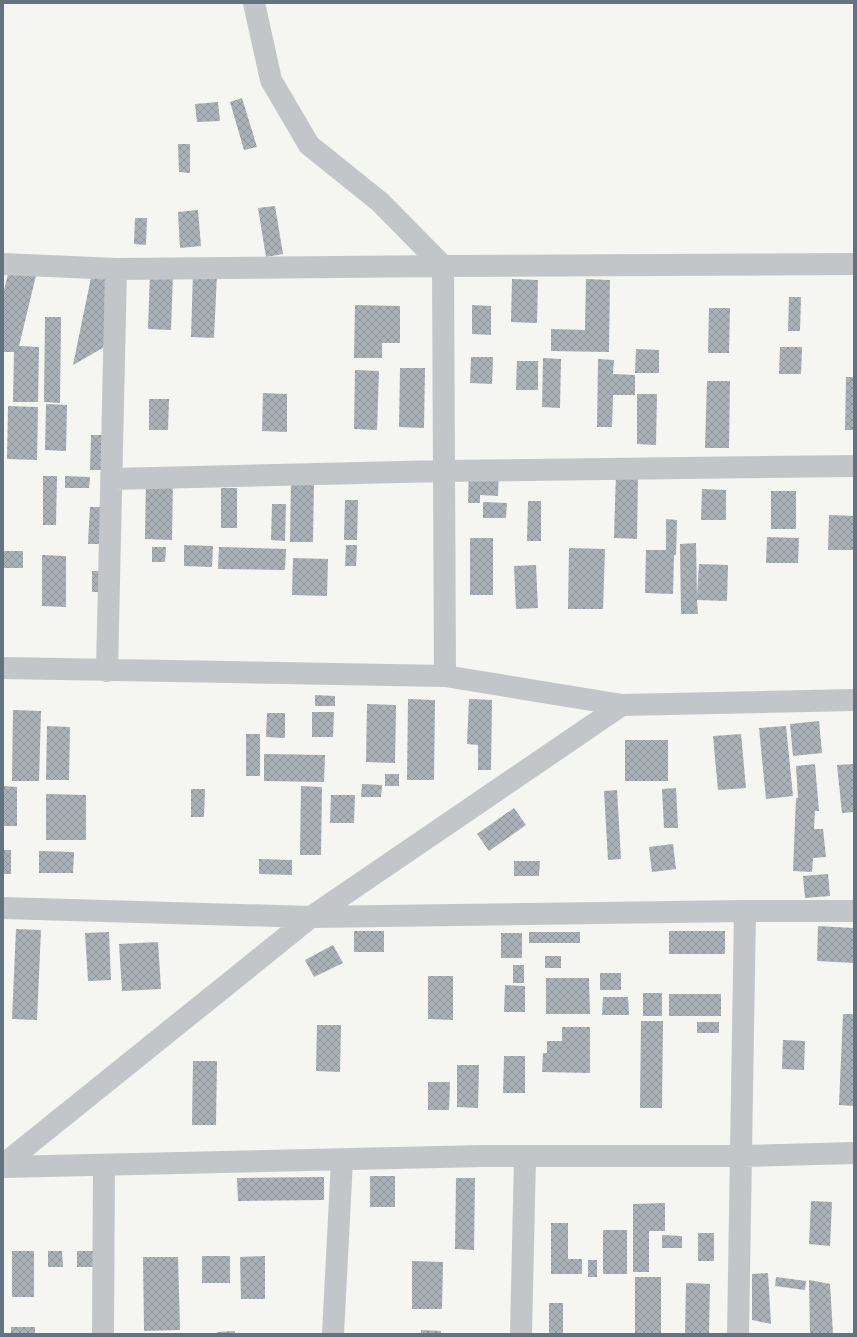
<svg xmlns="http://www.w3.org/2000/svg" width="857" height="1337" viewBox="0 0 857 1337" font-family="'Space Grotesk',sans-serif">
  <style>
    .building { fill: url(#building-cross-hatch) }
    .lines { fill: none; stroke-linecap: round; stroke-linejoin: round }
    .minor { stroke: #c2c6c9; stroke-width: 22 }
  </style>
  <defs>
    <pattern id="building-cross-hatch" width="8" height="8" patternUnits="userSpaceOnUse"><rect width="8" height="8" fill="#aab1b7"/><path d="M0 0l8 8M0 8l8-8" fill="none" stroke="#8e949a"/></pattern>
  </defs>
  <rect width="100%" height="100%" fill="#f5f5f1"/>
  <path class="building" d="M242 98 257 147 244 150 230 102Z
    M218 102 220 121 197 122 195 104Z
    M178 144H190V173L179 172Z
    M275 206 283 254 266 257 258 208Z
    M198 210 201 246 180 248 178 212Z
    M135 218H147L146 245 134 244Z
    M11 262 39 263 19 346 39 347 38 402H13L14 352H3V294Z
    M94 263 107 264 106 346 73 365Z
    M150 272 173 274 171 330 148 329Z
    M193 273 217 274 214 338 191 337Z
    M512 279 538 280 537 323 511 322Z
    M586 279 610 280 609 352 551 351V329L585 330Z
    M789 297H801L800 331H788Z
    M355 305 400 306V343H382V358H354Z
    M472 305 491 306V335L472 334Z
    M709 308H730L729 353H708Z
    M45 317H61L60 403 44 402Z
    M780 347H802L801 374H779Z
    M636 349 659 350V373H635Z
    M471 357H493L492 384 470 383Z
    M543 358 561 359 560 408 542 407Z
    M598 359 614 360 613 374 635 375V395H613L612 427H597Z
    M517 361H538V390H516Z
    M400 368H425L424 428 399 427Z
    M355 370 379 371 377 430 354 429Z
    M846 377H854V430H845Z
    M707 381H730L729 448H705Z
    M263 393 287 394V432L262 431Z
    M637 394H657L656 445 637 444Z
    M149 399H169L168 430H149Z
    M46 404 67 405 66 451 45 450Z
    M8 406 38 407 37 460 7 459Z
    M91 435H105V470H90Z
    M469 468 499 469 498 496 480 495V503H468Z
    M616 471H638L637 539 614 538Z
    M146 475 173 476 172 540 145 539Z
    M43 476H57L56 525H43Z
    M65 476 90 477 89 488H65Z
    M291 480H314L313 542H290Z
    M221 488H237V528H221Z
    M702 489 726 490V520H701Z
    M771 491H796V529H771Z
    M345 500H358L357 540H344Z
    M528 501H541V541H527Z
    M483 502 507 503 506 518H483Z
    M272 504H286L285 541 271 540Z
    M90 507H105L103 544H88Z
    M829 515 854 516V550H828Z
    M666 519 677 520 676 555H674L673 594 645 593 646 550H666Z
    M767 537 799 538 798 563H766Z
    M470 538H493V595H470Z
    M696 543 697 596 699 564 728 565 727 601 697 600 698 614H681L680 544Z
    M184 545 213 546 212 567 184 566Z
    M346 545H357L356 566H345Z
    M152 547H166L165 562H152Z
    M219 547 286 549 285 570 218 569Z
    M569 548 605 549 603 609H568Z
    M3 551H23V568H3Z
    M42 555 66 556V607L42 606Z
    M293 558 328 559 327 596 292 595Z
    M536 565 538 608 516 609 514 566Z
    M92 571H104L103 592H92Z
    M315 695 335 696V706H315Z
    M408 699 435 700 434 780H407Z
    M469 699 492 700 491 770H478V745L467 744Z
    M367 704 396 705 395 763 366 762Z
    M13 710 41 711 39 781H12Z
    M312 712H334L333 737H312Z
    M267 713H285V738L266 737Z
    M819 721 822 753 793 756 790 724Z
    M47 726 70 727 69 780H46Z
    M786 726 793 796 766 799 759 728Z
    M246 734H260V776H246Z
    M741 734 746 788 718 790 713 736Z
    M625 740H668V781H625Z
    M264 754 325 755 324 782 264 781Z
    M815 764 819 811H815L814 829H823L826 857 813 858 812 872 793 871 796 798H798L796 766Z
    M854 764V812L842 813 837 765Z
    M385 774H399V786H385Z
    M362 784 382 785 381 797H361Z
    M3 786 17 787V826H3Z
    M301 786 322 787 321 855H300Z
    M676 788 678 828H664L662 789Z
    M191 789H205L204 817H191Z
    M617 790 621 859 608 860 604 791Z
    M46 794 86 795V840H46Z
    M331 795H355L354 823H330Z
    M514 808 526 825 489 851 477 834Z
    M673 844 676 869 652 872 649 847Z
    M3 850H11V874H3Z
    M39 851 74 852 73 873H39Z
    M259 859 292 860V875L259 874Z
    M514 861H540L539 876H514Z
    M828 874 830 896 805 898 803 876Z
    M818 926 854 928V963L817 961Z
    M16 929 41 930 37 1020 12 1019Z
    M354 931H384V952H354Z
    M669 931H725V954H669Z
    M109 932 111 980 88 981 85 933Z
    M529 932H580V943H529Z
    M501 933H522V958H501Z
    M158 942 161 989 122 991 119 944Z
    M333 945 343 963 314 977 305 960Z
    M545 956H561V968H545Z
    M513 965H524V983H513Z
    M600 973H621V990H600Z
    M428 976H453V1020L428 1019Z
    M546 978H589L590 1014H546Z
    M505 985 525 986V1012H504Z
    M643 993H662V1016H643Z
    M669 994H721V1016H669Z
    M603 997H628L629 1015H602Z
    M843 1014H854V1106L839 1105Z
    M641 1021H663L662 1108H640Z
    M697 1022H719V1033H697Z
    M317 1025H341L340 1072 316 1071Z
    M562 1027H590V1073L542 1072 543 1053H547V1041H562Z
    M783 1040 805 1041 804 1070 782 1069Z
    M504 1056H525V1093H503Z
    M193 1061H217L216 1125H192Z
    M457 1065H479L478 1108 457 1107Z
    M428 1082H450L449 1110H428Z
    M370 1176H395V1207H370Z
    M324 1177V1200L238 1201 237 1178Z
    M456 1178H475L474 1250 455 1249Z
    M811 1201 832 1202 830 1246 809 1244Z
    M665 1203V1231H649V1272H633V1204Z
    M551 1223H568V1259H582V1274H551Z
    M603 1230H627V1274H603Z
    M698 1233H714V1261H698Z
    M662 1235 682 1236V1248H662Z
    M12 1251H34V1297H12Z
    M48 1251H62L63 1267H48Z
    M77 1251H99V1267H77Z
    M202 1256H230V1283H202Z
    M265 1256V1299H241L240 1257Z
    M143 1257H178L180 1330 144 1331Z
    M588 1260H597V1277H588Z
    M412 1261 443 1262 442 1309H412Z
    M768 1273 771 1324 752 1320V1274Z
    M635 1277H661V1334H635Z
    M776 1277 806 1281 805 1290 775 1286Z
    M809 1280 830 1284 833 1334H810Z
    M686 1283 710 1284 709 1334H685Z
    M549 1303H563V1334H549Z
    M11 1327H35V1334H11Z
    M421 1330 441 1331V1334H421Z
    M235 1331V1334H217V1332Z"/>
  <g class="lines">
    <path class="minor" d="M254 3 271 80 309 145 380 202 443 266 445 676
      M3 264 116 269 443 266 854 264
      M112 479 444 471 854 466
      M3 668 445 676 622 705 854 700
      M107 671 116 269
      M3 908 311 917 745 911H854
      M3 1165 311 917 622 705
      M3 1167 483 1156H741L854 1153
      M103 1334 104 1165
      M333 1334 342 1160
      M521 1334 525 1157
      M738 1334 745 911"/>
  </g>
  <rect width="857" height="1337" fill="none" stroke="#637382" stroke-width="8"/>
</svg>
